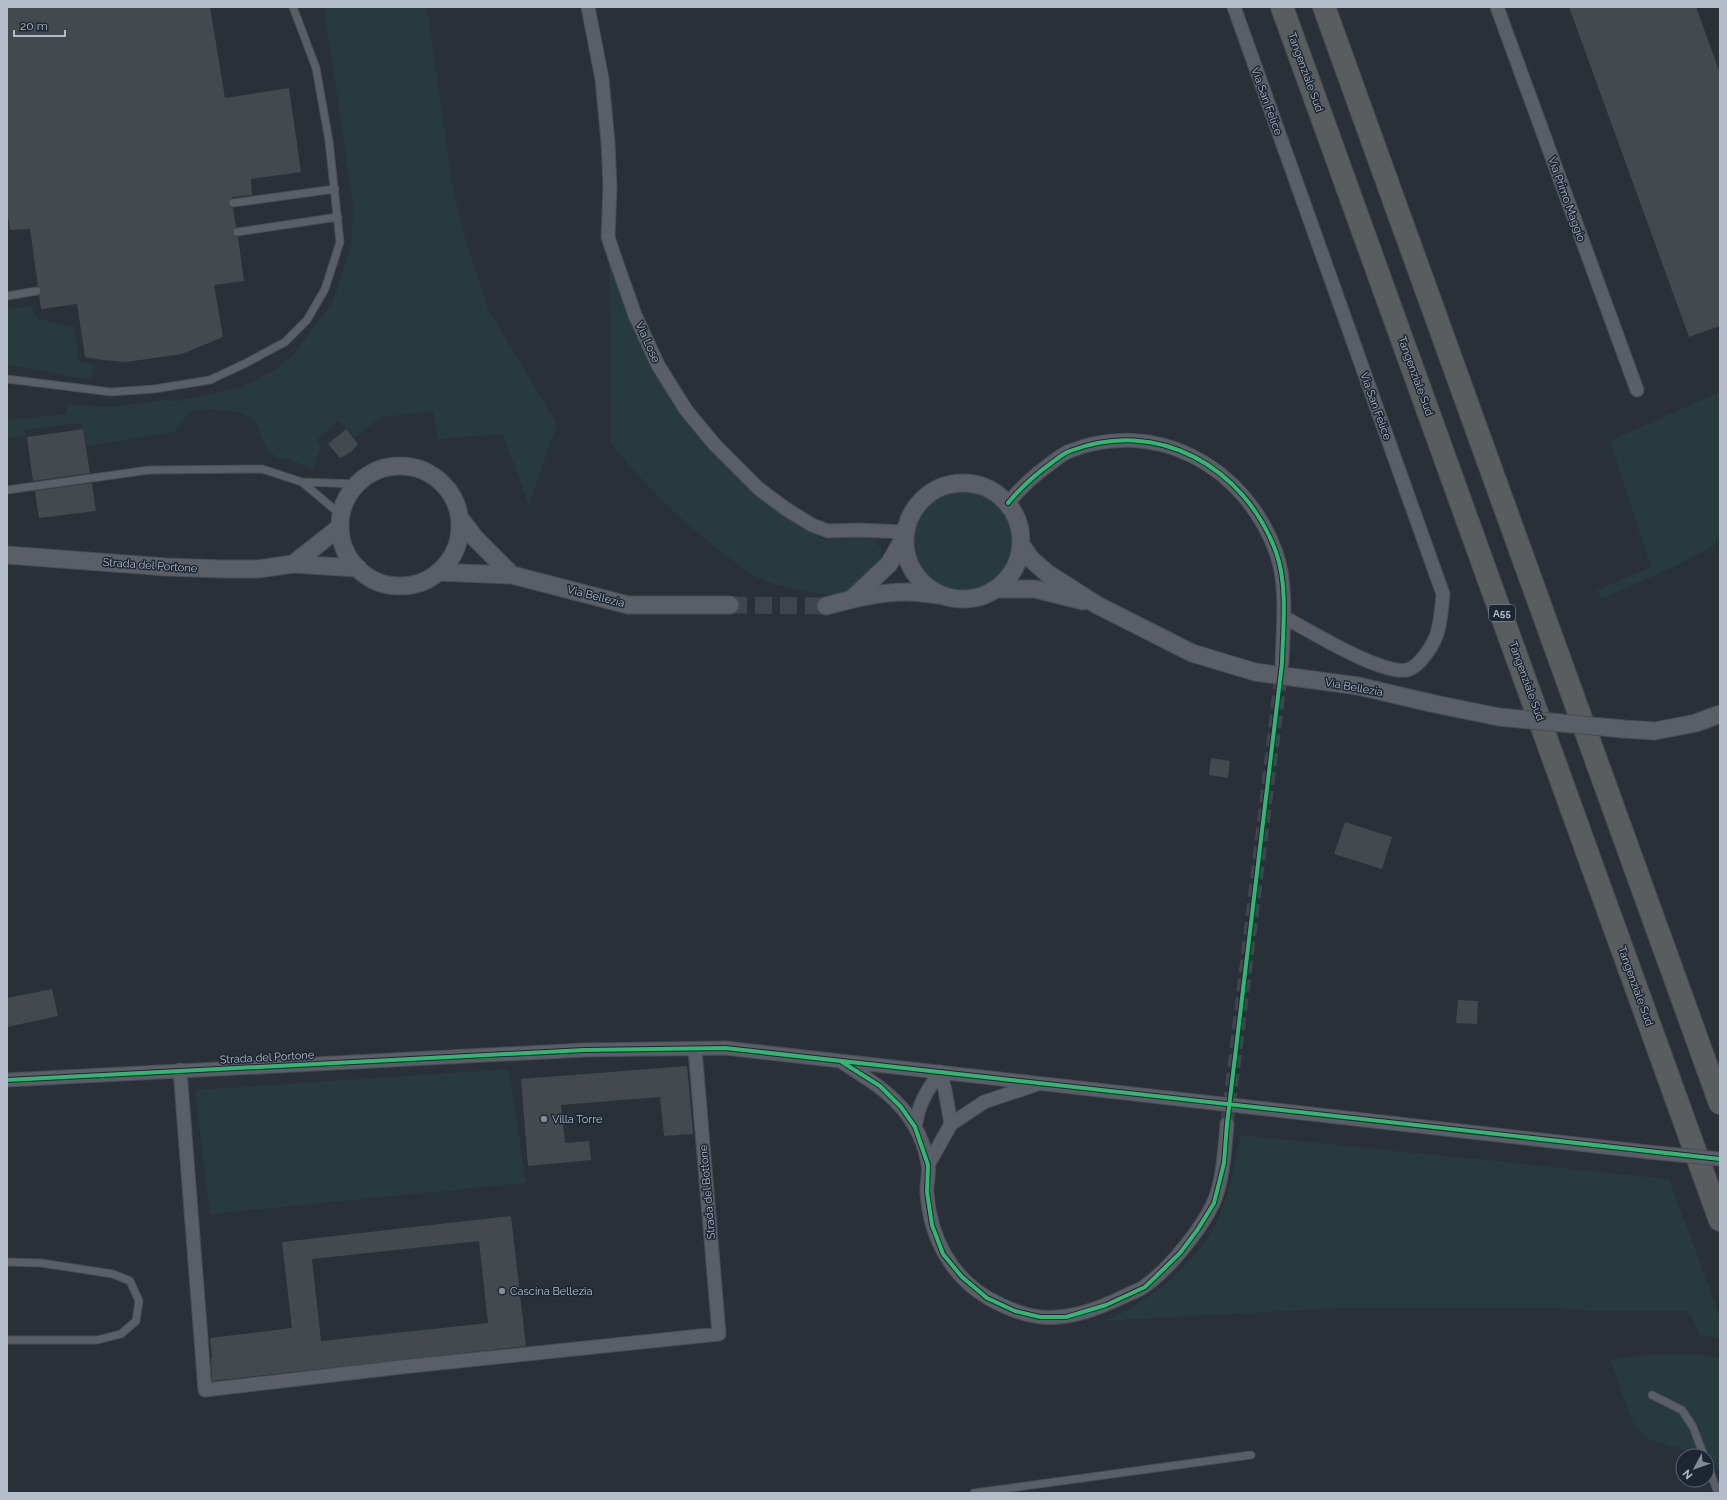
<svg xmlns="http://www.w3.org/2000/svg" width="1727" height="1500" viewBox="0 0 1727 1500" font-family="Raleway,sans-serif">
  <style>
    .green { fill: #273a3e }
    .building { fill: #444950; fill-rule: evenodd }
    .lines { fill: none; stroke-linecap: round; stroke-linejoin: round }
    .minor-tunnel { stroke: #3f454e; stroke-width: 13; stroke-dasharray: 13 6; stroke-linecap: butt }
    .tertiary-tunnel { stroke: #3f454e; stroke-width: 17; stroke-dasharray: 17 8; stroke-linecap: butt }
    .service-casing { stroke: #484c53; stroke-width: 9 }
    .minor-casing { stroke: #484c53; stroke-width: 15 }
    .tertiary-casing { stroke: #484c53; stroke-width: 19 }
    .motorway-casing { stroke: #474c53; stroke-width: 24 }
    .service { stroke: #5a5e66; stroke-width: 7 }
    .minor { stroke: #5a5e66; stroke-width: 13 }
    .tertiary { stroke: #5a5e66; stroke-width: 17 }
    .motorway { stroke: #5a5d60; stroke-width: 22 }
    .minor-bridge-casing { stroke: #484c53; stroke-width: 15; stroke-linecap: butt }
    .tertiary-bridge-casing { stroke: #484c53; stroke-width: 19; stroke-linecap: butt }
    .minor-bridge { stroke: #5a5e66; stroke-width: 13 }
    .tertiary-bridge { stroke: #5a5e66; stroke-width: 17 }
    .cycleway-casing { stroke: #1d2633; stroke-width: 6 }
    .cycleway { stroke: #33b770; stroke-width: 4 }
    .poi-dot { fill: #848b96; stroke: #1d2633; stroke-width: 1.5 }
    .labels { text-anchor: middle; stroke-width: 3; stroke-linejoin: round; paint-order: stroke }
    .shield { fill: #1d2633; stroke: #878f9c; stroke-width: 1 }
    .shield-label { font-size: 10px; font-weight: bold; fill: #b4bcc9 }
    .street-label { font-size: 11px; fill: #b4bcc9; stroke: #1d2633 }
    .poi-label { font-size: 11px; fill: #b4bcc9; stroke: #1d2633; text-anchor: start }
  </style>
  <rect width="100%" height="100%" fill="#2a3038"/>
  <path class="green" d="M324 7H427L453 189 466 241 488 309 557 424 529 506 503 434 438 439 433 411 381 417 354 438 339 420 317 440 321 447 313 469 288 459H278L267 449 256 423 251 417 238 412 198 409C188 411 181 424 174 432L86 446 82 423 24 430 26 436 7 438V420L66 414 67 404 112 407 163 400 178 401 242 387 278 368 295 353 333 302 351 247 353 204Z
    M609 264 629 317 681 413 809 531 826 540 861 537 873 539 881 548C882 568 875 572 861 585 847 598 826 595 809 592 793 588 774 586 759 578 747 572 735 562 724 554 682 522 645 485 611 444Z
    M32 306 36 318 74 328 79 362 95 364 91 379 77 378 45 371 7 365V309Z
    M1720 392V540L1713 546 1676 566 1601 599 1597 590 1651 567 1610 441Z
    M905 541a58 58 0 1 1 116 0a58 58 0 1 1-116 0Z
    M509 1069 526 1183 210 1214 195 1090Z
    M1240 1135 1669 1179 1720 1318V1339L1699 1335 1693 1319 1687 1311H1593L1555 1308H1340L1102 1321C1111 1317 1122 1314 1130 1308 1161 1290 1201 1256 1216 1223 1229 1195 1235 1165 1240 1135Z
    M1653 1354 1704 1355 1720 1358V1476L1713 1458 1650 1440 1633 1423 1610 1360Z"/>
  <path class="building" d="M7 7H210L225 98 289 88 301 172 251 179 252 195 232 197 229 201V206L233 208 236 227 233 230 232 233 235 236 238 237 244 281 214 285 223 337 182 354 126 362 103 360 85 357 77 304 41 309 39 295 42 291 38 286 30 229 10 230 7 210Z
    M1569 7H1696L1720 73V326L1689 337Z
    M83 429 90 473 33 481 27 437Z
    M346 429 358 444 350 453 340 458 328 444Z
    M92 483 96 511 39 518 35 491Z
    M1211 758 1230 761 1228 778 1209 775Z
    M1345 822 1392 837 1382 869 1334 854Z
    M52 989 58 1016 7 1027V998Z
    M1458 1000 1478 1001 1477 1024 1456 1023Z
    M687 1066 693 1134 664 1136 660 1097 561 1105 565 1143 589 1141 591 1160 528 1166 521 1079Z
    M511 1216 526 1346 212 1381 211 1358H212L210 1338 292 1328 282 1242ZM479 1241 488 1323 321 1341 312 1259Z"/>
  <g class="lines">
    <path class="minor-tunnel" d="M1227 1124 1282 667"/>
    <path class="tertiary-tunnel" d="M730 605 826 606"/>
    <defs>
      <path id="service" d="M233 203 335 189
        M237 232 338 217
        M7 296 37 291
        M7 379 111 392 154 389 210 380 246 363 285 342 307 320 325 289 340 242 329 141 316 68 293 7
        M7 490 149 470 262 469 302 482
        M341 515 302 482 357 484
        M7 1262 41 1263 113 1274 130 1281 139 1301 136 1321 121 1334 97 1340H7
        M1652 1395 1682 1410 1693 1427 1704 1456
        M1707 1464 1718 1493
        M974 1493 1251 1455"/>
      <path id="minor" d="M588 7 602 79 608 142 610 187 608 237 616 261 635 315 658 365 686 410 715 445 758 488 786 509 812 525 828 531 858 530 905 532
        M1234 7 1443 594C1442 606 1441 619 1438 630 1435 643 1420 667 1407 670 1381 675 1308 630 1284 617
        M1497 7 1637 390
        M1008 503C1022 486 1037 473 1054 461 1059 457 1064 453 1070 451 1157 417 1245 467 1276 552 1288 585 1283 629 1282 663
        M843 1063C870 1080 899 1097 915 1127 921 1137 926 1153 928 1164 930 1173 926 1184 927 1193 930 1236 950 1276 988 1298 1004 1307 1022 1315 1040 1317 1071 1320 1100 1308 1127 1295 1133 1292 1140 1290 1145 1286 1169 1269 1200 1231 1213 1204 1223 1182 1225 1148 1227 1124
        M180 1070 205 1390 411 1366 719 1334 695 1049
        M940 1072 945 1090 951 1124
        M7 1080 584 1050 725 1048 1648 1152
        M915 1127C919 1103 926 1092 940 1072
        M928 1165 951 1124 984 1102 1035 1085"/>
      <path id="tertiary" d="M340 526a60 60 0 1 1 120 0a60 60 0 1 1-120 0Z
        M905 541a58 58 0 1 1 116 0a58 58 0 1 1-116 0Z
        M460 518 475 538 512 575
        M1022 546 1031 559 1047 573 1097 605 1192 653 1255 672 1358 686 1435 704 1499 717
        M7 555 166 567 223 569H258L293 564 358 568
        M293 564 340 527
        M438 572 512 575 628 605H730
        M996 589H1035L1083 601
        M852 599 889 564 904 538
        M826 606C852 599 879 592 907 592 917 592 928 594 938 595
        M1623 729 1655 731 1696 723 1720 714"/>
      <path id="motorway" d="M1282 7 1720 1220
        M1324 7 1720 1103"/>
    </defs>
    <use href="#service" class="service-casing"/>
    <use href="#minor" class="minor-casing"/>
    <use href="#tertiary" class="tertiary-casing"/>
    <use href="#motorway" class="motorway-casing"/>
    <use href="#service" class="service"/>
    <use href="#minor" class="minor"/>
    <use href="#tertiary" class="tertiary"/>
    <use href="#motorway" class="motorway"/>
    <defs>
      <path id="minor-bridge" d="M1648 1152 1720 1159"/>
      <path id="tertiary-bridge" d="M1499 717 1623 729"/>
    </defs>
    <use href="#minor-bridge" class="minor-bridge-casing"/>
    <use href="#tertiary-bridge" class="tertiary-bridge-casing"/>
    <use href="#minor-bridge" class="minor-bridge"/>
    <use href="#tertiary-bridge" class="tertiary-bridge"/>
    <defs>
      <path id="cycleway" d="M842 1062 880 1086 901 1107 915 1127 928 1165 927 1192 932 1225 943 1254 962 1277 987 1298 1015 1311 1040 1317H1066L1106 1305 1145 1287 1180 1253 1198 1229 1214 1203 1224 1163 1227 1124 1282 663C1283 629 1288 585 1276 552 1245 467 1157 417 1070 451 1064 453 1059 457 1054 461 1037 473 1022 486 1008 503
        M7 1080 584 1050 725 1048 1720 1159"/>
    </defs>
    <use href="#cycleway" class="cycleway-casing"/>
    <use href="#cycleway" class="cycleway"/>
  </g>
  <g class="poi-dot">
    <circle cx="544" cy="1119" r="4"/>
    <circle cx="502" cy="1291" r="4"/>
  </g>
  <g class="labels">
    <rect class="shield" x="1489" y="605" width="26" height="16" rx="3"/>
    <g class="shield-label">
      <text x="1502" y="617">A55</text>
    </g>
    <g class="street-label">
      <text transform="translate(1306 72) rotate(70)" y="4">Tangenziale Sud</text>
      <text transform="translate(1267 101) rotate(70)" y="4">Via San Felice</text>
      <text transform="translate(1567 199) rotate(70)" y="4">Via Primo Maggio</text>
      <text transform="translate(648 342) rotate(65)" y="4">Via Lose</text>
      <text transform="translate(1416 376) rotate(70)" y="4">Tangenziale Sud</text>
      <text transform="translate(1376 406) rotate(70)" y="4">Via San Felice</text>
      <text transform="translate(150 565) rotate(4)" y="4">Strada del Portone</text>
      <text transform="translate(596 596) rotate(14)" y="4">Via Bellezia</text>
      <text transform="translate(1527 681) rotate(70)" y="4">Tangenziale Sud</text>
      <text transform="translate(1354 687) rotate(10)" y="4">Via Bellezia</text>
      <text transform="translate(1636 986) rotate(70)" y="4">Tangenziale Sud</text>
      <text transform="translate(267 1057) rotate(-3)" y="4">Strada del Portone</text>
      <text transform="translate(707 1192) rotate(-95)" y="4">Strada del Bottone</text>
    </g>
    <g class="poi-label">
      <text x="552" y="1123">Villa Torre</text>
      <text x="510" y="1295">Cascina Bellezia</text>
    </g>
  </g>
  <rect width="1727" height="1500" fill="none" stroke="#b4bcc9" stroke-width="16"/>
  <g transform="translate(1695 1468) rotate(229)"><circle r="19" fill="#1d2633" stroke="#59626f"/>
  <path d="M0-3L7 15L0 10L-7 15Z" fill="#848b96"/>
  <text y="-6" font-size="11" font-weight="bold" text-anchor="middle" fill="#b4bcc9">N</text>
  </g>
  <path d="M14 30v6h51v-6" fill="none" stroke="#b4bcc9" stroke-width="2"/>
  <text x="20" y="30" font-size="12" fill="#b4bcc9" stroke="#1d2633" stroke-width="3" paint-order="stroke">20 m</text>
</svg>
